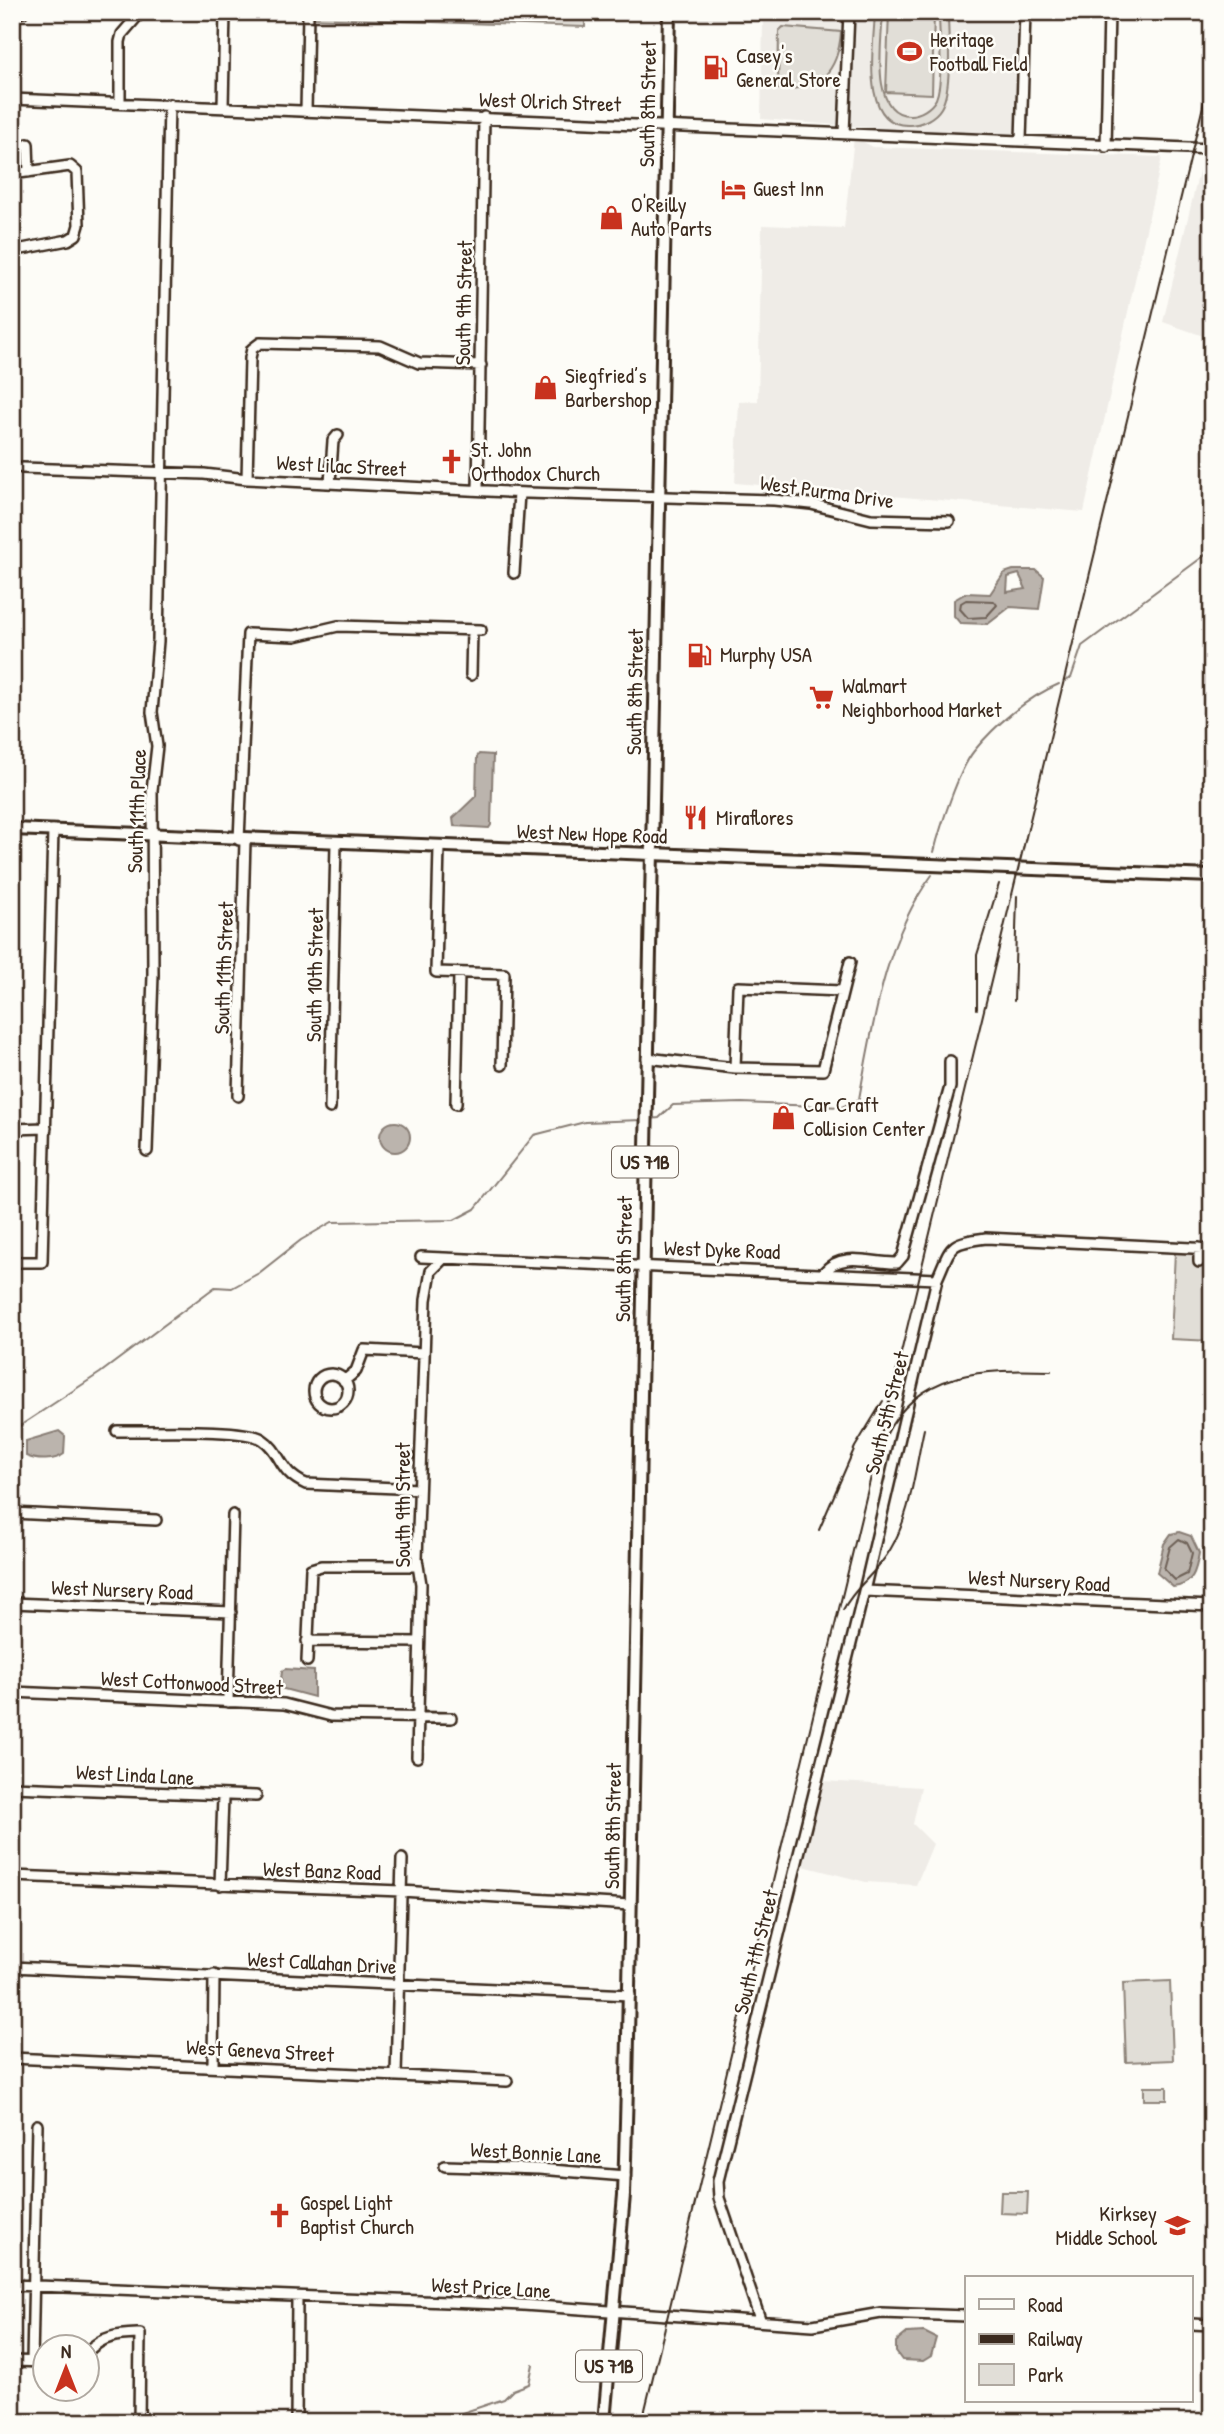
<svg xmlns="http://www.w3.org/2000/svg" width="1224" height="2434" viewBox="0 0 1224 2434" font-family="'Patrick Hand',sans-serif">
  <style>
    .built { fill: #efece7 }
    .green { fill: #e1ded7; stroke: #8e847a; stroke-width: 2 }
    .water { fill: #bbb4ad; stroke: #887d74; stroke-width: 2; fill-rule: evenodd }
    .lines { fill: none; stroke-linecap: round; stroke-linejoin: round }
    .shore { stroke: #6e6157; stroke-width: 2 }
    .stream { stroke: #887d74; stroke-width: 2 }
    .minor-casing { stroke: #3b2a1e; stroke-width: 14 }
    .major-casing { stroke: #3b2a1e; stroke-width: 16 }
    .minor { stroke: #fdfcf7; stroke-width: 9 }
    .major { stroke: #fdfcf7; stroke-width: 10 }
    .rail { stroke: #3b2a1e; stroke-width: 2 }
    .labels { text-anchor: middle; stroke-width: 5; stroke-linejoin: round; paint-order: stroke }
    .shield { fill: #fdfcf7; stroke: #75695f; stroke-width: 2 }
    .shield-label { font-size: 19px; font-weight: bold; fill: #3b2a1e }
    .poi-label { font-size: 21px; fill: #3b2a1e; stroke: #fdfcf7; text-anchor: start }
    .street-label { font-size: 21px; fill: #3b2a1e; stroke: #fdfcf7 }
  </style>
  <rect width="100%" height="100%" fill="#fdfcf7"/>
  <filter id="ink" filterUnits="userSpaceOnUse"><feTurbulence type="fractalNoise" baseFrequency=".0143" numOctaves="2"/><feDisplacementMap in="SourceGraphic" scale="14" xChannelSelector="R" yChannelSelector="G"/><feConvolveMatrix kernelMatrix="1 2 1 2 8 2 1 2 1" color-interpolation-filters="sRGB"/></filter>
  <g filter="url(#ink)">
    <path class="built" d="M683 12H1023L1021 140 761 119 763 22 683 20Z
      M854 137 873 147 1162 157 1084 512 735 483 739 402 758 401 762 225 844 228Z
      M1202 159H1212V339L1163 322Z
      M823 1781 921 1787 913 1824 933 1844 916 1885 866 1882 803 1866Z"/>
    <path class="green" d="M308 12H585V27L308 18Z
      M875 12H883C882 39 869 116 910 115 920 115 931 108 936 99 944 79 939 35 939 12H948C948 36 953 88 941 108 935 118 921 125 909 125 859 127 874 44 875 12Z
      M889 12H934L932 94 886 92Z
      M783 27 841 32C838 72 820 91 778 89L779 31Z
      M1175 1251 1212 1253V1341L1171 1339Z
      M1170 1981 1173 2060 1126 2062 1123 1983Z
      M1144 2087H1167V2100H1144Z
      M1001 2192H1028L1027 2214 1000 2213Z"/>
    <path class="water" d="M1013 570H1036L1044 577 1039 609 1010 607 988 624 960 623 954 616V600L966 593 990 594 1004 573ZM1019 574 1026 589 1007 592 1008 577Z
      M479 754 493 755 491 825 489 828 454 826 453 818 476 796 477 757Z
      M380 1137a15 15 0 1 1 30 0a15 15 0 1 1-30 0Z
      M59 1431 65 1436 64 1454C55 1461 37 1461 26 1456V1441Z
      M1179 1532 1191 1536 1199 1553C1196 1571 1193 1585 1173 1587L1157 1573 1164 1544 1171 1534Z
      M285 1669 314 1671V1697L280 1688 282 1671Z
      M924 2332 936 2338 931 2356 923 2361 902 2360 896 2352V2342L907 2333Z"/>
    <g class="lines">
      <path class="shore" d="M966 600 994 601 997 605 986 617 968 618 960 609 961 603Z
        M1179 1539 1187 1543 1192 1553 1187 1574 1175 1580 1164 1569 1170 1547Z"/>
      <path class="stream" d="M1065 681 1071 678 1082 646 1212 550
        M934 852C940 828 959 769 974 751 995 725 1028 697 1059 684
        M650 1119 659 1118 673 1105 742 1103 842 1107 859 1099C873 1023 885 939 932 875
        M12 1431 100 1373 215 1287 232 1288 259 1273 301 1240 332 1222 454 1220 475 1209 534 1135 585 1122 642 1120
        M435 2422 504 2399 513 2390 529 2384 533 2364"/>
      <defs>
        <path id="minor" d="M12 15 23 12
          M12 99 1212 149
          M120 102V42L122 34 141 12
          M223 107 225 12
          M306 111 308 12
          M844 133 849 12
          M1021 140 1025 12
          M28 144 29 172
          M1106 147 1109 12
          M12 174 70 166 77 172 79 225 76 235 68 240 12 251
          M22 468 204 474 247 479 527 493 774 500 811 504 871 519 949 521
          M247 479 250 358 252 349 260 343 380 346 419 363 481 365
          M330 483 333 441 338 435
          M478 490 484 117
          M514 573 519 493
          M471 675 472 630
          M239 840 248 634 295 636 338 626 481 630
          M439 847 436 972 504 974 502 1065
          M647 1058 735 1068 823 1070 850 962
          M735 1068 738 987 842 991
          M238 1096 245 840
          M456 1104 459 974
          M330 1108 336 843
          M12 1129 46 1128
          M147 1151 153 975 152 790 157 746 152 712 158 641 169 104
          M421 1257 937 1279
          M12 1262H42L53 830
          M1199 1262V1248
          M824 1272C843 1250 872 1264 897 1263L903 1256 950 1087V1061
          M314 1391a17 17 0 1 1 34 0a17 17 0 1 1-34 0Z
          M344 1381 356 1371 364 1350 424 1353
          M117 1431C146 1432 241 1427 262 1439 282 1452 278 1472 306 1484L419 1489
          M12 1513 156 1520
          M864 1591 1212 1606
          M12 1603 231 1612
          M307 1641 419 1642
          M307 1661 311 1569 321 1566H417
          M12 1692 284 1704 331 1716 451 1718
          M228 1702 233 1515
          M417 1757 421 1584 417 1559 426 1300 431 1271 443 1259
          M12 1787 256 1796
          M12 1876 401 1891 630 1905
          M220 1885 223 1797
          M12 1967 630 1995
          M12 2058 507 2081
          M213 2066 214 1975
          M396 2075 402 1859
          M445 2166 539 2169 625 2176
          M12 2285 523 2305 813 2325 881 2313 967 2316
          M760 2319 719 2198 718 2181 864 1591 937 1279C952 1245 948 1243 986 1238L1212 1249
          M1191 2324 1212 2325
          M88 2351C104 2335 118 2335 140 2334L139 2422
          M12 2361 46 2362
          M32 2362 37 2125
          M296 2422 297 2297"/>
        <path id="major" d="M12 829 1212 876
          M604 2422 624 2195 627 2086 669 12"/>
      </defs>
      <use href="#minor" class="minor-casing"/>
      <use href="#major" class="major-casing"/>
      <use href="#minor" class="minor"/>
      <use href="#major" class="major"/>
      <path class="rail" d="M1014 1001 1017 896
        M977 1009V955L999 884
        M885 1437C918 1369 986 1369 1051 1371
        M819 1530 855 1447 883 1401
        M843 1610C855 1586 877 1573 890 1550 911 1515 915 1468 924 1429
        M642 2422 1212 69"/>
    </g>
  </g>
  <defs>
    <symbol id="stadium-bare" viewBox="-9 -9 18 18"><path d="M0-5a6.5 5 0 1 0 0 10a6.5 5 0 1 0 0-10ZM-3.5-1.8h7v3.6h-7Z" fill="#c8321e" stroke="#fdfcf7" stroke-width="2.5" paint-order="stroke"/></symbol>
    <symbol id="fuel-bare" viewBox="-9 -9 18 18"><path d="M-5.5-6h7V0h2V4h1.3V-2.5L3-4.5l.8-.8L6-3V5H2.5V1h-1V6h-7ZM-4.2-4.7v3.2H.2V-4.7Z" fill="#c8321e" stroke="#fdfcf7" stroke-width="2.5" paint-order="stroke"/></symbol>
    <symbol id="hotel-bare" viewBox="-9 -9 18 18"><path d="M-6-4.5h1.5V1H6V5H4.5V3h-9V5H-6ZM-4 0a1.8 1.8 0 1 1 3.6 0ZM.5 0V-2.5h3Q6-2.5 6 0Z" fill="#c8321e" stroke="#fdfcf7" stroke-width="2.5" paint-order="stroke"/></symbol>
    <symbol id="shop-bare" viewBox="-9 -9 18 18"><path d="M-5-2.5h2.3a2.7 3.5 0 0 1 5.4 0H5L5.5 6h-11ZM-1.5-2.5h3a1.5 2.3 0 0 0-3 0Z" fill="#c8321e" stroke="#fdfcf7" stroke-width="2.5" paint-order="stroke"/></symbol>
    <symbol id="church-bare" viewBox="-9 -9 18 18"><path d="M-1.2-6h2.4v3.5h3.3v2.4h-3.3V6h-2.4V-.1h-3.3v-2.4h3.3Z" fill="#c8321e" stroke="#fdfcf7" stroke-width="2.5" paint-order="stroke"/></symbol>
    <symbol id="supermarket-bare" viewBox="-9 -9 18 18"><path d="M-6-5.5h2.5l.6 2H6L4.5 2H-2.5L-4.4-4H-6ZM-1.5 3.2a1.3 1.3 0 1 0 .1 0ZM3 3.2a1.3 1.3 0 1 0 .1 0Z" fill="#c8321e" stroke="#fdfcf7" stroke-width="2.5" paint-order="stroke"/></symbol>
    <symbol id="restaurant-bare" viewBox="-9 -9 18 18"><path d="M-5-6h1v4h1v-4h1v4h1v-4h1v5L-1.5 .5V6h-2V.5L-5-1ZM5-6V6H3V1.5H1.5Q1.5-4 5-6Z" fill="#c8321e" stroke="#fdfcf7" stroke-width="2.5" paint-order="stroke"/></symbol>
    <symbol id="school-bare" viewBox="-9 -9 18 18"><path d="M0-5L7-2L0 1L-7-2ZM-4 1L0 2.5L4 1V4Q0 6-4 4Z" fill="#c8321e" stroke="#fdfcf7" stroke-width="2.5" paint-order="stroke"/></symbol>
  </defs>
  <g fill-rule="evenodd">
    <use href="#stadium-bare" x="892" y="34" width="35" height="35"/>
    <use href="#fuel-bare" x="698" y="50" width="35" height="35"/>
    <use href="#hotel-bare" x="716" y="172" width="35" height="35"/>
    <use href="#shop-bare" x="594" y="200" width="35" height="35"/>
    <use href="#shop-bare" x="528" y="370" width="35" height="35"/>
    <use href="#church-bare" x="434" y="444" width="35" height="35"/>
    <use href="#fuel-bare" x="682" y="638" width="35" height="35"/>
    <use href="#supermarket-bare" x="804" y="680" width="35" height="35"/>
    <use href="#restaurant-bare" x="678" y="800" width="35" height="35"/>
    <use href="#shop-bare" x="766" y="1100" width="35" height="35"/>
    <use href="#church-bare" x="262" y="2198" width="35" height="35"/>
    <use href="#school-bare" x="1160" y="2208" width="35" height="35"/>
  </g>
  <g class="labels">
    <g class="shield">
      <rect x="612" y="1146.5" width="66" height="31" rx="5"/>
      <rect x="576" y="2350.5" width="66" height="31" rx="5"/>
    </g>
    <g class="shield-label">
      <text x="645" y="1169">US 71B</text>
      <text x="609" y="2373">US 71B</text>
    </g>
    <g class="poi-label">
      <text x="930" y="47">Heritage<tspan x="930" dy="24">Football Field</tspan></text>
      <text x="736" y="63">Casey's<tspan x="736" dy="24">General Store</tspan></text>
      <text x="753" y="196">Guest Inn</text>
      <text x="631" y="212">O'Reilly<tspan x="631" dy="24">Auto Parts</tspan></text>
      <text x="565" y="383">Siegfried’s<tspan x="565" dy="24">Barbershop</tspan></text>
      <text x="471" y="457">St. John<tspan x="471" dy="24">Orthodox Church</tspan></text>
      <text x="720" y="662">Murphy USA</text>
      <text x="842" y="693">Walmart<tspan x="842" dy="24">Neighborhood Market</tspan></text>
      <text x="716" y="825">Miraflores</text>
      <text x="803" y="1112">Car Craft<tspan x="803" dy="24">Collision Center</tspan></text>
      <text x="300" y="2210">Gospel Light<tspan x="300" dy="24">Baptist Church</tspan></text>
      <text x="1157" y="2221" text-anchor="end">Kirksey<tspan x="1157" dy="24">Middle School</tspan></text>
    </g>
    <g class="street-label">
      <text transform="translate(550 102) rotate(2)" y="7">West Olrich Street</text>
      <text transform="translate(648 104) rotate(-89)" y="7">South 8th Street</text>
      <text transform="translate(464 303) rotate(-89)" y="7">South 9th Street</text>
      <text transform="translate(341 466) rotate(3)" y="7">West Lilac Street</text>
      <text transform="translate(827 492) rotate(8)" y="7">West Purma Drive</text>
      <text transform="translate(635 692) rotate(-89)" y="7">South 8th Street</text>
      <text transform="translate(137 811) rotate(-88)" y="7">South 11th Place</text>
      <text transform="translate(592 834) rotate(2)" y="7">West New Hope Road</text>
      <text transform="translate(224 968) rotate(-88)" y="7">South 11th Street</text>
      <text transform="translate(315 975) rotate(-89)" y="7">South 10th Street</text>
      <text transform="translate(722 1250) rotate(2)" y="7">West Dyke Road</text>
      <text transform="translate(624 1259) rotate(-89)" y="7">South 8th Street</text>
      <text transform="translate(887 1413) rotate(-76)" y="7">South 5th Street</text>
      <text transform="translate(403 1505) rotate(-90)" y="7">South 9th Street</text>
      <text transform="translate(1039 1581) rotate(3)" y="7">West Nursery Road</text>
      <text transform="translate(122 1590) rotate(2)" y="7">West Nursery Road</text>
      <text transform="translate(192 1683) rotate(3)" y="7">West Cottonwood Street</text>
      <text transform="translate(135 1775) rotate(3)" y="7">West Linda Lane</text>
      <text transform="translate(613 1826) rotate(-89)" y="7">South 8th Street</text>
      <text transform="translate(322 1871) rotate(2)" y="7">West Banz Road</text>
      <text transform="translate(756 1952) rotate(-76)" y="7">South 7th Street</text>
      <text transform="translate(322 1963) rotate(3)" y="7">West Callahan Drive</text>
      <text transform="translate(260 2051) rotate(3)" y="7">West Geneva Street</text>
      <text transform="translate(536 2153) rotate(3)" y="7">West Bonnie Lane</text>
      <text transform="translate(491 2288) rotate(3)" y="7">West Price Lane</text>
    </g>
  </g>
  <rect width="1224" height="2434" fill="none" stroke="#fdfcf7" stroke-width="42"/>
  <rect x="21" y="21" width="1182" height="2392" fill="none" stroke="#3b2a1e" stroke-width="2.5" filter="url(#ink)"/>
  <rect x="965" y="2276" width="228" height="126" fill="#fdfcf7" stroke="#afa8a0" stroke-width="2"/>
  <rect x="979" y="2299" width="35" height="10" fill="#fdfcf7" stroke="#afa8a0" stroke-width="2"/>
  <text x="1028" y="2312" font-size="21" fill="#3b2a1e">Road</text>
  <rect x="979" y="2334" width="35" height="10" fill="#3b2a1e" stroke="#afa8a0" stroke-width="2"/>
  <text x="1028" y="2346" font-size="21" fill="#3b2a1e">Railway</text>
  <rect x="979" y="2364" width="35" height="21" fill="#e1ded7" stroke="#afa8a0" stroke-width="2"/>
  <text x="1028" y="2382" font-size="21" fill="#3b2a1e">Park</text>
  <g transform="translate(66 2368)"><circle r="33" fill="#fdfcf7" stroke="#afa8a0" stroke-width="2"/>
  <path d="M0-5L12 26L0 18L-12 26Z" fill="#c8321e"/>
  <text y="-10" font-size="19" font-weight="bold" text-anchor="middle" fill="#3b2a1e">N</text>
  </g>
</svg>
